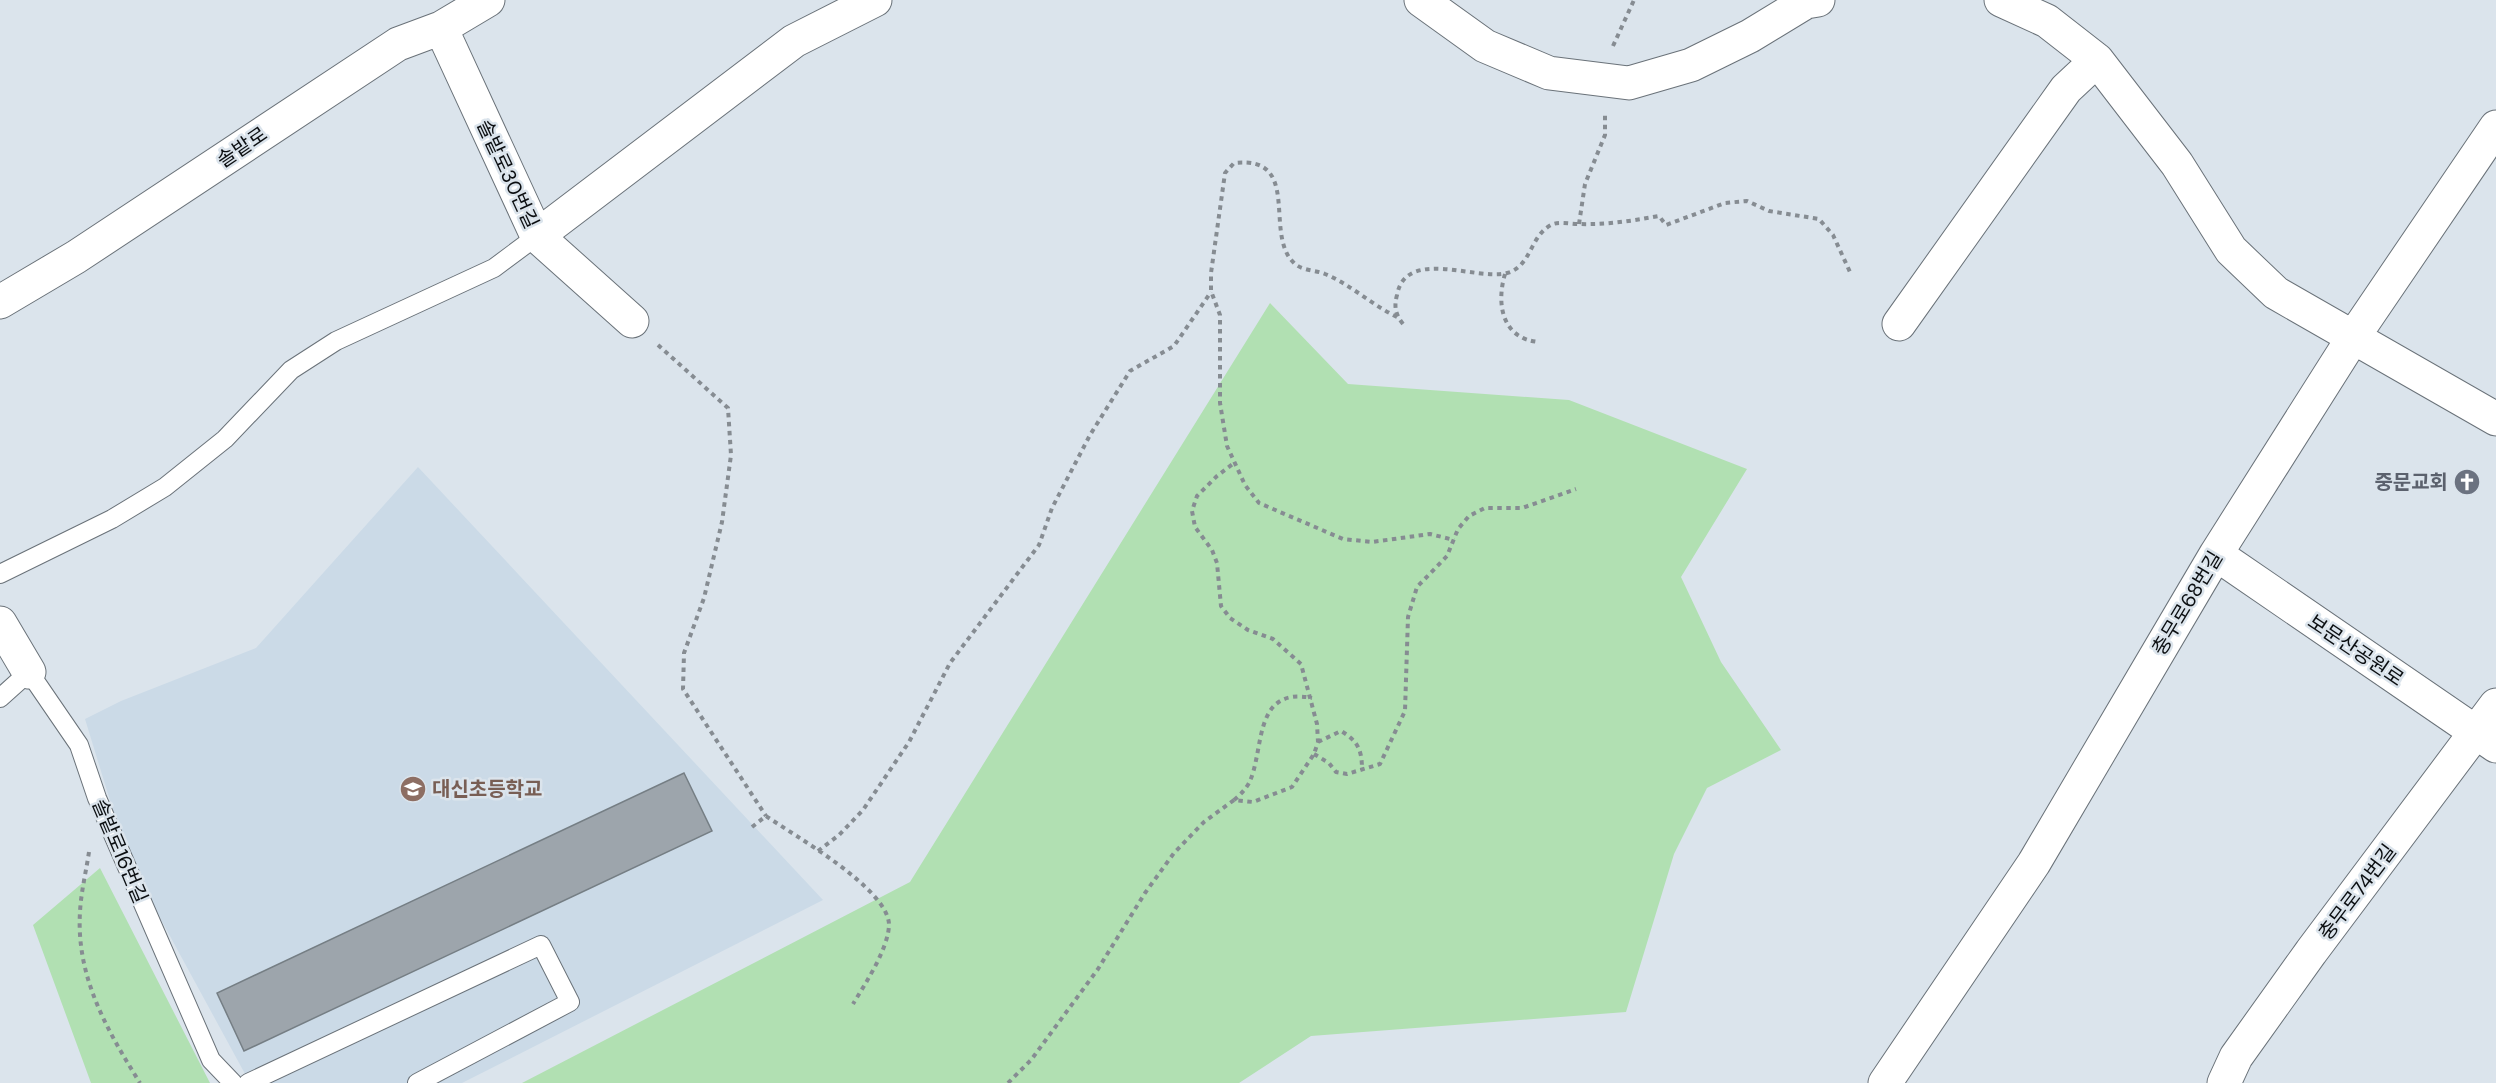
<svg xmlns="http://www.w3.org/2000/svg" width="2496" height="1083" viewBox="0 0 2496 1083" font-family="'DM Sans','Noto Sans KR',sans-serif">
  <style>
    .built { fill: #cbdae7 }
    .green { fill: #b1e0b2 }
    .building { fill: #9da5ac; stroke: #757e84; stroke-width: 1.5 }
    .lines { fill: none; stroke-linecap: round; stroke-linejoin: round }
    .service-casing { stroke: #6a7279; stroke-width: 20 }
    .minor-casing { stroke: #6a7279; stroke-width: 35 }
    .path { stroke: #868c92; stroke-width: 4; stroke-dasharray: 4.5 4.5; stroke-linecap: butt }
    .service { stroke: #fff; stroke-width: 18 }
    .minor { stroke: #fff; stroke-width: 33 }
    .labels { text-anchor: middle; stroke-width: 5; stroke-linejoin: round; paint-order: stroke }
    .street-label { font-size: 20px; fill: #0b0e11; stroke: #dbe4ec }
    .worship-label { font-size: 20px; font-weight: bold; fill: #5b616d; stroke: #dbe4ec; text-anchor: end }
    .education-label { font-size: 20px; font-weight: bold; fill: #785e54; stroke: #dbe4ec; text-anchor: start }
  </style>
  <rect width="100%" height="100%" fill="#dbe4ec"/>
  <path class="built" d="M418 467 823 900 462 1083H250L128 859 85 719 121 701 256 648Z"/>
  <path class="green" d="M1270 303 1348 384 1569 400 1747 469 1681 577 1721 662 1781 750 1707 788 1674 854 1626 1012 1311 1036 1239 1083H522L910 882Z
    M100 868 210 1083H91L33 925Z"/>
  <path class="building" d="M684 773 712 831 244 1051 217 993Z"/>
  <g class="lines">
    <defs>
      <path id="service" d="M0 574 112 519 165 487 225 439 291 370 336 341 494 268 537 236
        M0 698 29 672 79 745 97 798 211 1060 233 1083
        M248 1083 541 945 570 1002 417 1083"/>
      <path id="minor" d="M1421 0 1485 46 1549 73 1629 83 1691 65 1750 36 1806 2 1818 0
        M2001 0 2047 21 2097 60 2177 164 2231 250 2276 293 2496 419
        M441 28 537 236 632 321
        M537 236 794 41 875 0
        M0 302 76 257 398 44 441 28 488 0
        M1899 324 2066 89 2097 60
        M2216 554 2496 746
        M0 623 29 672
        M1885 1083 2034 863 2216 554 2354 336 2496 127
        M2224 1083 2236 1057 2311 952 2496 705"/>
    </defs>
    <use href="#service" class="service-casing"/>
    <use href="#minor" class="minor-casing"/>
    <path class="path" d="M1613 46 1634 0
      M1579 224 1585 184 1605 135V115
      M1505 274C1496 304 1502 339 1539 342
      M1397 317C1372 305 1350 284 1325 274 1316 270 1302 271 1294 263 1263 234 1303 155 1234 163L1225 173 1211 273V291L1220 315V403L1227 446 1245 485 1259 503 1343 539 1372 542 1430 534 1454 540
      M1403 324C1395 314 1394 306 1397 295 1406 247 1476 281 1507 273 1531 267 1530 236 1551 225 1558 221 1570 224 1578 224 1606 225 1631 221 1659 216L1666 225 1725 203 1747 201 1769 211 1819 219 1833 235 1850 272
      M658 345 728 408 731 455 722 522 704 598 684 653 683 689 766 816
      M1318 742 1341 731C1358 741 1362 750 1362 770
      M1314 754 1329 763 1336 772 1347 774 1380 764 1405 711 1408 617 1417 587 1447 556 1458 529 1469 516 1485 508H1522L1576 489
      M1234 800C1240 795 1245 790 1249 783 1265 751 1252 686 1312 698
      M752 827 766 816C795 836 887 888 889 924 889 948 865 984 853 1004
      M818 851 839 835 863 810 909 742 950 663 1039 545 1052 508 1090 435 1130 371 1174 346 1211 292
      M89 852C86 872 81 892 80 912 76 977 107 1030 140 1083
      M1008 1083 1031 1060 1098 969 1145 893 1174 853 1204 822 1234 800 1253 802 1292 787 1314 754 1318 742 1317 724 1301 664 1273 639 1248 630 1230 618 1221 606 1217 563 1212 550 1195 527 1192 511 1197 496 1217 476 1234 463"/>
    <use href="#service" class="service"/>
    <use href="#minor" class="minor"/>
  </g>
  <defs>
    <symbol id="church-disc" viewBox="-11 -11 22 22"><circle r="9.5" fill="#6b7280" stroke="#dbe4ec"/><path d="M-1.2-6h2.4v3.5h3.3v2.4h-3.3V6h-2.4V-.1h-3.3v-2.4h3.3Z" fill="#fff"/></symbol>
    <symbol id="school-disc" viewBox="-11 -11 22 22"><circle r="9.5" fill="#8d6e63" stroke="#dbe4ec"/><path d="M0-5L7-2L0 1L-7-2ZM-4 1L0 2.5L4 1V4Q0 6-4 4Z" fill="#fff"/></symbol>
  </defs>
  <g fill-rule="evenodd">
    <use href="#church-disc" x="2452" y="467" width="30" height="30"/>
    <use href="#school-disc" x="398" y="774" width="30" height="30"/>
  </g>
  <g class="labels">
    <g class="street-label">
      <text transform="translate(242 147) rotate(-34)" y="7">솔밭로</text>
      <text transform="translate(508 174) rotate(65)" y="7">솔밭로30번길</text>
      <text transform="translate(2187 603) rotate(-59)" y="7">충무로68번길</text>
      <text transform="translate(2356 650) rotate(34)" y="7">보문산공원로</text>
      <text transform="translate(120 851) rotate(67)" y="7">솔밭로16번길</text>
      <text transform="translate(2357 892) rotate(-53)" y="7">충무로74번길</text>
    </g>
    <g class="worship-label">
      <text x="2448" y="489">중문교회</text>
    </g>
    <g class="education-label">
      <text x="432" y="796">대신초등학교</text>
    </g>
  </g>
</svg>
